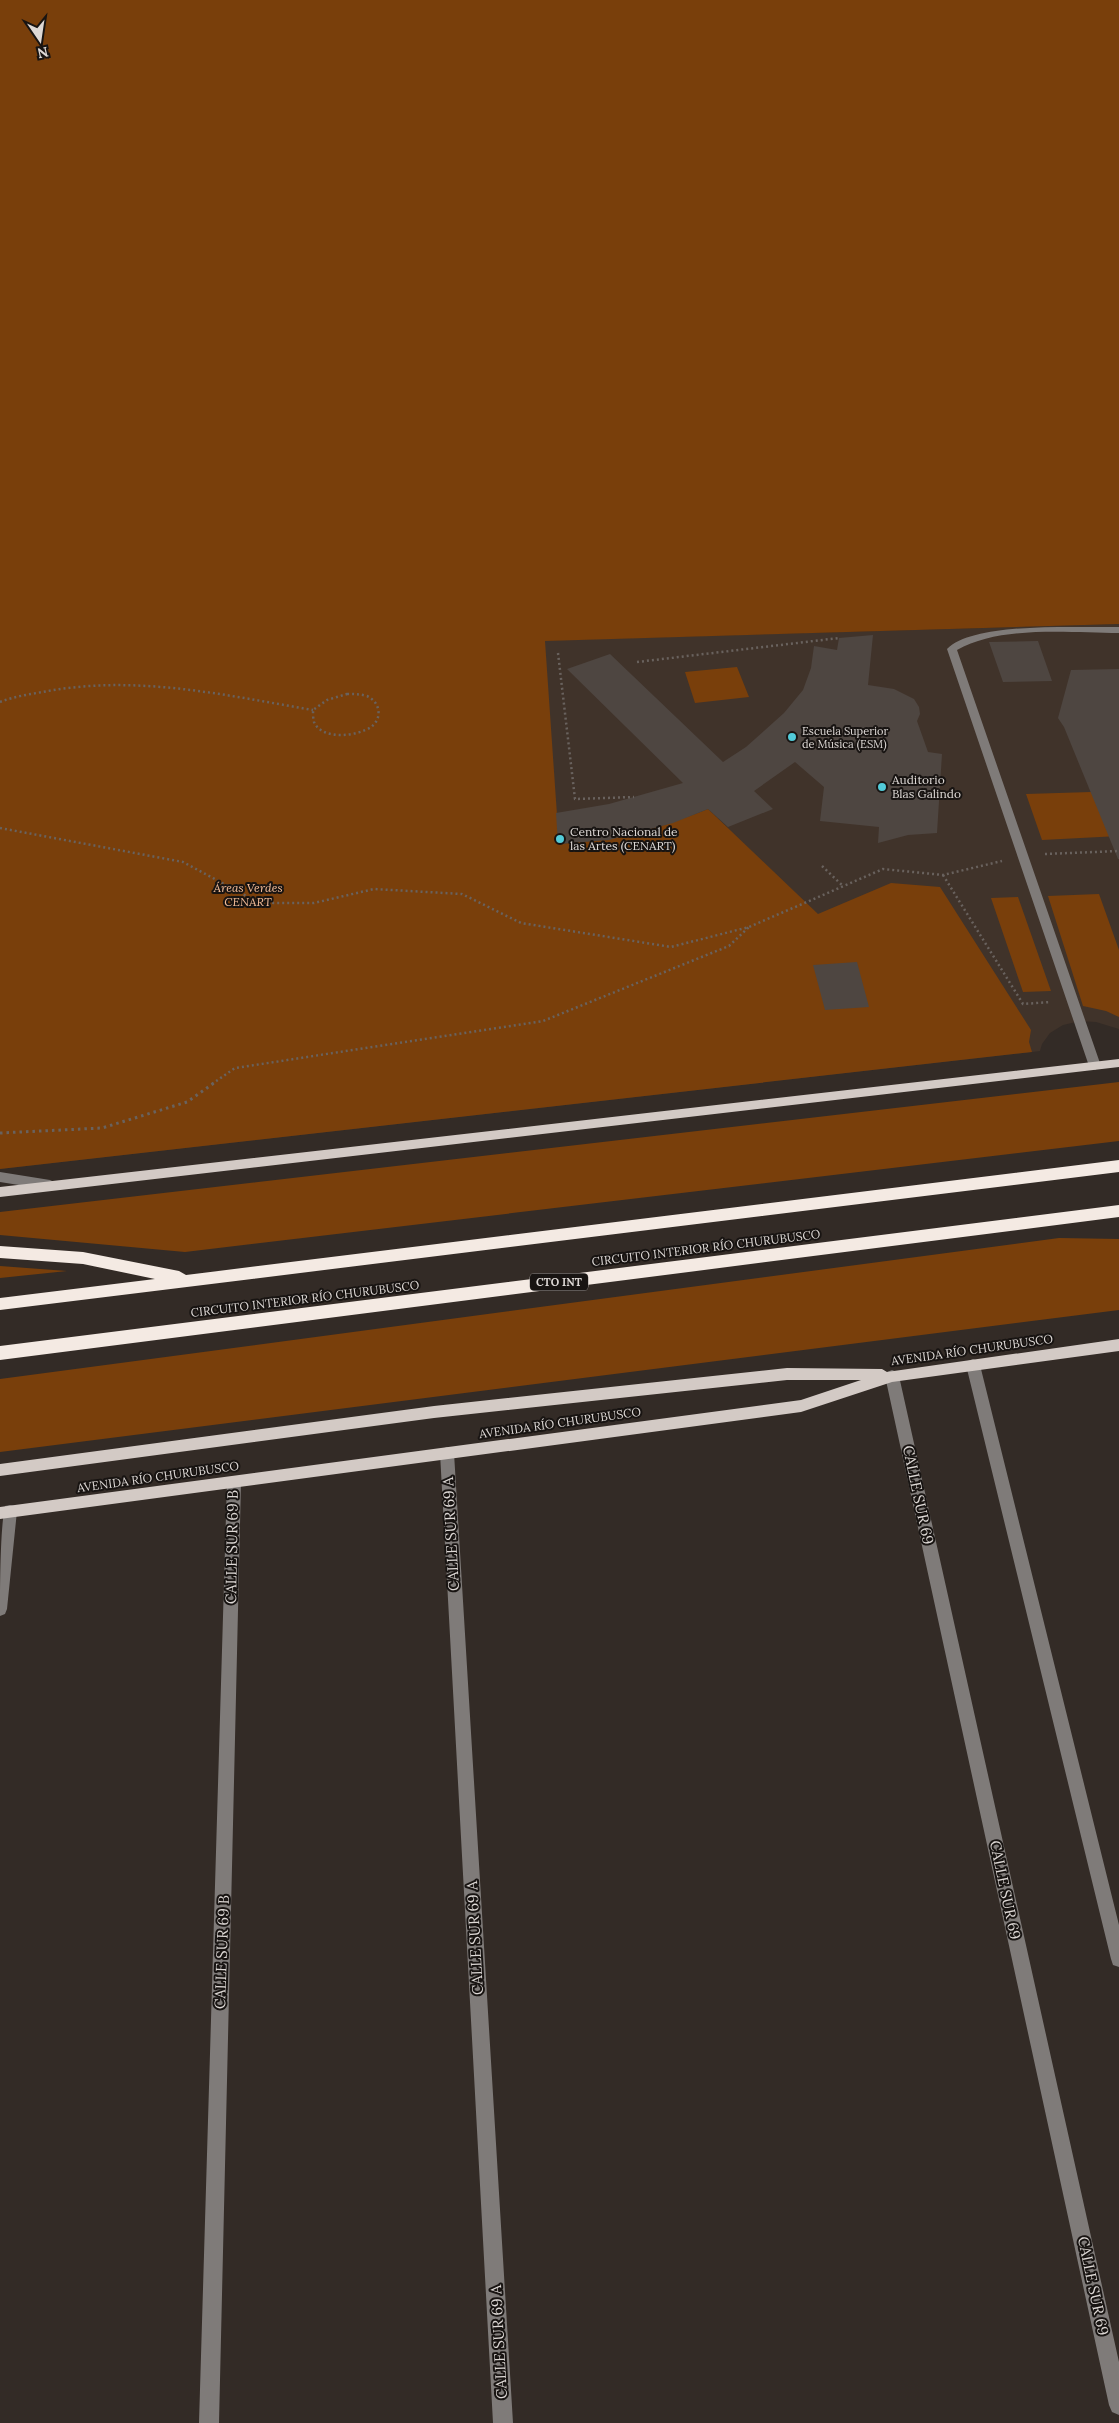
<svg xmlns="http://www.w3.org/2000/svg" width="1119" height="2423" viewBox="0 0 1119 2423" font-family="Lora,serif">
  <style>
    .built { fill: #40332a }
    .green { fill: #793f0b }
    .building { fill: #4e4641 }
    .lines { fill: none; stroke-linecap: round; stroke-linejoin: round }
    .path-far1 { stroke: #69625e; stroke-width: 2.5; stroke-dasharray: 2 3; stroke-linecap: butt }
    .path { stroke: #69625e; stroke-width: 3; stroke-dasharray: 2.5 4; stroke-linecap: butt }
    .minor { fill: #7f7b79; fill-rule: evenodd }
    .major { fill: #d3cac5; fill-rule: evenodd }
    .highway { fill: #f4eae3; fill-rule: evenodd }
    .poi-dot { fill: #52cbd9; stroke: #181412; stroke-width: 2 }
    .labels { text-anchor: middle; stroke-width: 4; stroke-linejoin: round; paint-order: stroke }
    .far-poi-label { font-size: 11px; fill: #ddd8d5; stroke: #181412; text-anchor: start }
    .shield { fill: #181412; stroke: #a29d9a; stroke-width: 1 }
    .shield-label { font-size: 11px; font-weight: bold; fill: #ddd8d5 }
    .poi-label { font-size: 12px; fill: #ddd8d5; stroke: #181412; text-anchor: start }
    .park-label { font-size: 12px; font-style: italic; fill: #f4bd98; stroke: #181412 }
    .street-label { font-size: 12px; fill: #ddd8d5; stroke: #181412 }
    .near-street-label { font-size: 15px; fill: #ddd8d5; stroke: #181412 }
  </style>
  <rect width="100%" height="100%" fill="#332b26"/>
  <path class="built" d="M1119 624V1029L1096 1022 1080 1021 1063 1025 1050 1033 1042 1044 1040 1051 1032 1052 0 1169V656Z"/>
  <path class="green" d="M0 0H1119V624L545 641 559 844C613 839 657 830 708 809L818 914 891 883 940 887 1031 1030 1029 1042 1032 1052 0 1169Z
    M737 667 749 697 695 703 685 672Z
    M1091 792 1119 836 1042 840 1026 794Z
    M1099 894 1119 950V1017L1106 1011 1083 1006 1048 896Z
    M1018 897 1051 991 1023 992 991 898Z
    M1119 1082V1141L185 1252 0 1235V1212Z
    M1059 1238 1119 1239V1310L0 1452V1379Z
    M0 1266 67 1271 0 1278Z"/>
  <path class="building" d="M873 635 868 685 894 689 914 699 919 707 920 714 917 721 928 752 942 754 937 833 908 835 878 843 879 827 820 821 824 787 795 762 754 791 773 809 728 827 708 809 673 823 609 840 558 844 556 813 609 804 683 783 567 669 610 654 723 762 746 747 784 713 803 690 811 668 814 646 837 650 839 638Z
    M1038 641 1052 681 1003 682 989 642Z
    M1119 669V859H1118L1064 727 1058 718 1071 670Z
    M857 962 869 1007 825 1010 813 965Z"/>
  <g class="lines">
    <path class="path-far1" d="M558 653 575 799 634 797
      M637 662 839 638
      M347 694C354 694 360 694 367 696 380 702 383 718 371 727 358 736 322 741 314 722 313 719 313 713 313 710L327 700Z
      M0 702C15 696 32 694 48 691 138 675 224 695 313 710
      M0 828 183 862 252 899 274 903H314L374 889 462 894 521 923 671 947 749 927 883 869 943 875 1002 861
      M1045 854 1119 851
      M822 866 843 886
      M943 875 1023 1004 1050 1002
      M212 1084 235 1068 543 1021 729 946 749 927"/>
    <path class="path" d="M0 1133 102 1128 187 1102 214 1083"/>
    <path class="minor" d="M1119 627V633C1070 633 1001 625 957 650L1101 1066 1095 1070 1089 1066 947 649C975 621 1080 628 1119 627Z
      M0 1172 50 1180 54 1182 56 1185 54 1188 50 1190 0 1182Z
      M973 1359 978 1361 980 1365 1119 1925V1967L1113 1965 1111 1959 966 1365 968 1361Z
      M892 1370 897 1372 899 1376 1119 2362V2415L1112 2412 1109 2405 885 1376 887 1372Z
      M447 1447 452 1449 454 1453 513 2423H493L440 1453 442 1449Z
      M234 1476 239 1478 241 1482 219 2423H199L227 1482 229 1478Z
      M10 1505 15 1506 17 1511 7 1609 5 1614 0 1616C0 1589 0 1529 5 1506Z"/>
    <path class="major" d="M1119 1059V1067L0 1197V1187Z
      M1119 1339V1351L892 1382 801 1412 0 1519V1507L801 1400 861 1380H787L434 1418 0 1476V1464L434 1406 787 1368 882 1369 887 1372Z"/>
    <path class="highway" d="M1119 1160V1172L0 1310V1298L155 1279 83 1264 0 1258V1246L83 1252 179 1271 186 1275Z
      M1119 1205V1217L0 1360V1346Z"/>
  </g>
  <g class="poi-dot">
    <circle cx="792" cy="737" r="5"/>
    <circle cx="882" cy="787" r="5"/>
    <circle cx="560" cy="839" r="5"/>
  </g>
  <g class="labels">
    <g class="far-poi-label">
      <text x="802" y="735">Escuela Superior<tspan x="802" dy="13">de Música (ESM)</tspan></text>
    </g>
    <rect class="shield" x="530" y="1273.5" width="58" height="17" rx="4"/>
    <g class="shield-label">
      <text x="559" y="1286">CTO INT</text>
    </g>
    <g class="poi-label">
      <text x="892" y="784">Auditorio<tspan x="892" dy="14">Blas Galindo</tspan></text>
      <text x="570" y="836">Centro Nacional de<tspan x="570" dy="14">las Artes (CENART)</tspan></text>
    </g>
    <g class="park-label">
      <text x="248" y="892">Áreas Verdes<tspan x="248" dy="14">CENART</tspan></text>
    </g>
    <g class="street-label">
      <text transform="translate(706 1248) rotate(-7)" y="4">CIRCUITO INTERIOR RÍO CHURUBUSCO</text>
      <text transform="translate(305 1299) rotate(-7)" y="4">CIRCUITO INTERIOR RÍO CHURUBUSCO</text>
      <text transform="translate(972 1350) rotate(-8)" y="4">AVENIDA RÍO CHURUBUSCO</text>
      <text transform="translate(560 1423) rotate(-8)" y="4">AVENIDA RÍO CHURUBUSCO</text>
      <text transform="translate(158 1477) rotate(-8)" y="4">AVENIDA RÍO CHURUBUSCO</text>
    </g>
    <g class="near-street-label">
      <text transform="translate(918 1495) rotate(78)" y="5">CALLE SUR 69</text>
      <text transform="translate(451 1534) rotate(-93)" y="5">CALLE SUR 69 A</text>
      <text transform="translate(232 1547) rotate(-89)" y="5">CALLE SUR 69 B</text>
      <text transform="translate(1005 1890) rotate(78)" y="5">CALLE SUR 69</text>
      <text transform="translate(475 1938) rotate(-93)" y="5">CALLE SUR 69 A</text>
      <text transform="translate(222 1952) rotate(-88)" y="5">CALLE SUR 69 B</text>
      <text transform="translate(1093 2286) rotate(78)" y="5">CALLE SUR 69</text>
      <text transform="translate(499 2342) rotate(-93)" y="5">CALLE SUR 69 A</text>
    </g>
  </g>
  <g transform="translate(40 40) rotate(167)" stroke="#181412" stroke-width="4" paint-order="stroke">
  <path d="M0-4L9 19L0 12L-9 19Z" fill="#ddd8d5"/>
  <text y="-8" font-size="14" font-weight="bold" text-anchor="middle" fill="#ddd8d5">N</text>
  </g>
</svg>
